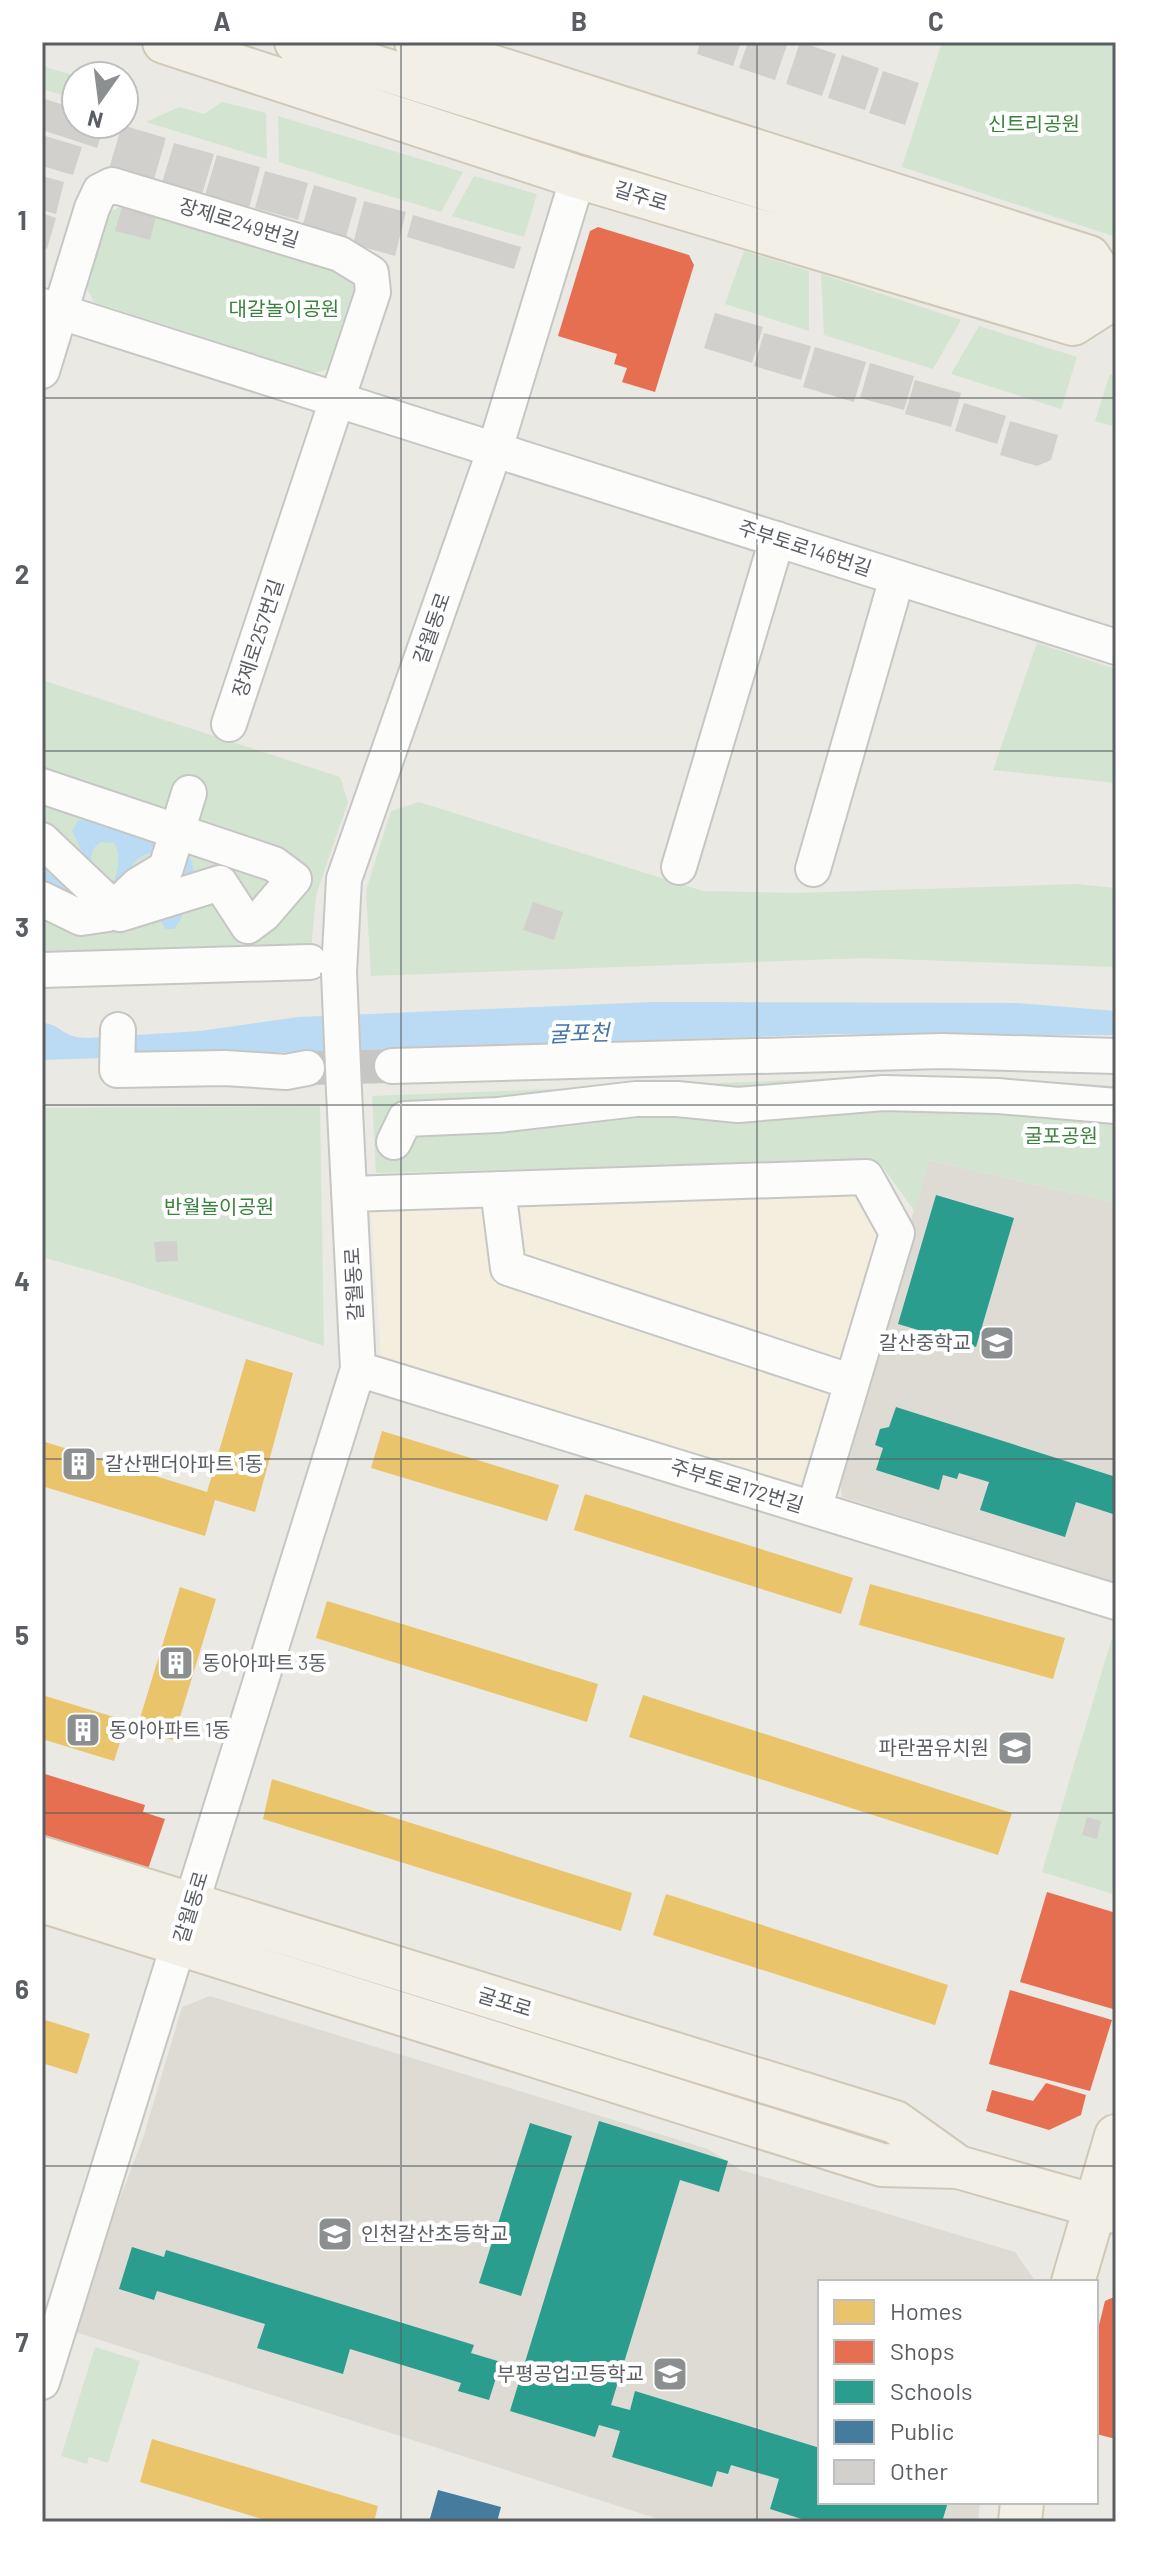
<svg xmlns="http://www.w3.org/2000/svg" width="1158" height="2564" viewBox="0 0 1158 2564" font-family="Barlow,'Noto Sans KR',sans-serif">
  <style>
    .commercial { fill: #f3eedd }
    .education { fill: #dddbd4 }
    .green { fill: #d3e5d0 }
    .water { fill: #badbf3; fill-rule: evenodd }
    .homes { fill: #e9c46a }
    .shops { fill: #e76f51 }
    .schools { fill: #2a9d8f }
    .public { fill: #457b9d }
    .building { fill: #d1d0cd }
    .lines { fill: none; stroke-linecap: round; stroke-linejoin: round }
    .minor-tunnel { stroke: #c6c6c4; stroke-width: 34; stroke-dasharray: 34 17; stroke-linecap: butt }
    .minor-casing { stroke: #c6c6c5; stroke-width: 38 }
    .major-casing { stroke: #d0c8b4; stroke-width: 46 }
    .minor { stroke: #fcfcfb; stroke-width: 34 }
    .major { stroke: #f2efe7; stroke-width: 42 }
    .minor-bridge-casing { stroke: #c6c6c5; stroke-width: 38; stroke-linecap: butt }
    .minor-bridge { stroke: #fcfcfb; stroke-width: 34 }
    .grid { fill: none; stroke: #5a5e62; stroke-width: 2; stroke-opacity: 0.55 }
    .labels { text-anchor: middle; stroke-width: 8; stroke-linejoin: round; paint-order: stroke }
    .park-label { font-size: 20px; fill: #3a813d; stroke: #fff }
    .street-label { font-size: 20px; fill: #5a5e62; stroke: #fff }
    .poi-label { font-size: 20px; fill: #5a5e62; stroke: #fff; text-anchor: start }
    .water-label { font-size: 22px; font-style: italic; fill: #4476a9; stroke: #fff }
    .neatline { fill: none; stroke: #5a5e62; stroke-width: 3 }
    .grid-label { font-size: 26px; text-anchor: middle; font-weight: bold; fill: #5a5e62 }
  </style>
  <rect width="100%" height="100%" fill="#eae9e4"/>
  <path class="commercial" d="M866 1189 883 1235 799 1488 381 1359 370 1196Z"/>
  <path class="education" d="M928 1160 1116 1203V1583L842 1497 839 1474Z
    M210 1996 708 2149 741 2170 1015 2252 1036 2282H820V2502H980L978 2522H668L69 2330 143 2138 182 2007Z"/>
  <path class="green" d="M942 42H1116V237L902 167Z
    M42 66 76 76V99L42 89Z
    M222 102 266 113 267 159 146 122 179 107 204 114Z
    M278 116 463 172 441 212 279 162Z
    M474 176 537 194 524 237 452 216Z
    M124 205 351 276 358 297 333 368 314 373 94 302 84 284 107 213Z
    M744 251 809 271V331L725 304Z
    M821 274 961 320 933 369 824 335Z
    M979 326 1077 357 1061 409 951 374Z
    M1110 374 1116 376V427L1095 421Z
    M1037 643 1116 669V783L993 770Z
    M42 680 340 777 348 802 316 895 310 962 42 977Z
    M419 802 703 891 794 893 1077 884 1116 888V967L865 958 371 976 366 890 391 811Z
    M874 1077 1030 1080 1116 1086V1203L929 1160 915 1212 880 1163 830 1161 376 1173 372 1096Z
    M320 1106 324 1346 113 1277 42 1257V1108Z
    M1115 1628 1116 1629V1895L1042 1872Z
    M95 2347 140 2361 108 2463 89 2457 87 2464 61 2456Z"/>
  <path class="water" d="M78 820C97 820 175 839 186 852 204 873 188 911 174 929H166L154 913 183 885C184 866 176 860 161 851 133 855 134 863 122 885 117 892 110 899 104 906L42 886V865L50 875 61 881 85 858 72 831ZM101 842 114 843C122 855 118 876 110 888L92 872C91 860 89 849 101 842Z
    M653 1002 1017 1003 1116 1011V1035L837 1034 42 1060V1023C63 1024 60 1038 88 1038L200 1031 298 1017Z"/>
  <path class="homes" d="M246 1359 293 1373 255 1512 215 1500 205 1536 42 1486V1441L207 1492Z
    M382 1431 559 1485 547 1521 371 1468Z
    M585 1494 853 1578 841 1614 574 1530Z
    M870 1584 1065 1638 1053 1679 859 1625Z
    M180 1587 216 1599 173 1740 137 1728Z
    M327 1601 598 1684 587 1722 316 1638Z
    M42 1695 127 1721 114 1761 42 1739Z
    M643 1695 1012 1813 998 1855 629 1737Z
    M272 1779 632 1893 621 1931 263 1819Z
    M666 1894 948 1985 935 2025 653 1935Z
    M42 2019 90 2034 77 2074 42 2063Z
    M152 2439 378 2506 374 2522H272L140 2482Z"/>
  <path class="shops" d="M598 227 689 255 694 265 655 392 622 382 627 368 614 364 617 354 558 336 590 231Z
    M45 1774 145 1805 143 1812 165 1819 148 1869 42 1834V1784Z
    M1047 1892 1116 1913V2000L1113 2009 1020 1982Z
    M1010 1990 1112 2020 1090 2091 989 2064Z
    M1046 2083 1086 2095 1081 2115 1049 2130 986 2111 992 2090 1033 2101Z
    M1116 2296V2439L1096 2434V2337L1105 2301Z"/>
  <path class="schools" d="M936 1195 1014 1218 976 1347 898 1324Z
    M896 1407 1116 1477V1515L1076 1502 1065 1537 980 1510 989 1482 959 1473 957 1479 943 1475 939 1490 876 1470 883 1448 875 1445 880 1429 889 1427Z
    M599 2121 728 2161 719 2192 680 2180 611 2405 630 2410 635 2391 820 2448V2502H948L942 2522H811L770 2509 779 2479 731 2465 728 2474 717 2471 712 2487 612 2457 620 2431 599 2425 595 2437 510 2411Z
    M530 2123 572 2136 521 2296 479 2283Z
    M132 2247 164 2257 166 2250 474 2345 471 2353 501 2362 489 2400 458 2391 461 2383 350 2349 343 2374 257 2348 265 2324 157 2291 154 2300 119 2289Z"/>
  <path class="public" d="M438 2490 501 2507 497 2522H429Z"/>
  <path class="building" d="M700 42H741L733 66 697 54Z
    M748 42H788L775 80 739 68Z
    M800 42 836 54 822 96 786 84Z
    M842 55 879 68 865 110 828 98Z
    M883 71 919 83 905 125 869 113Z
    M42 98 76 109V124H105L97 148 42 130Z
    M122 125 166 138 152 186 108 172Z
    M42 135 82 147 73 175 42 166Z
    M174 143 214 154 200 201 160 189Z
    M217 155 260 167 249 208 205 195Z
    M265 171 308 183 298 220 255 208Z
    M42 176 64 182 56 214 42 210Z
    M314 185 357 198 344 244 301 231Z
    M364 201 406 212 395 256 353 244Z
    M122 207 156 216 150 240 115 231Z
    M42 213 56 218 47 249 42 247Z
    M413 215 521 247 514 269 407 237Z
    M715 313 763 327 752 363 704 348Z
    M764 333 811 346 801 380 754 366Z
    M815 347 866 362 854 402 803 387Z
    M870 363 914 376 904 410 860 398Z
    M915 380 961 393 951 427 905 414Z
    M964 403 1006 416 997 444 955 431Z
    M1010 421 1058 435 1051 460 1037 466 1000 455Z
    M533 902 563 912 554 940 523 930Z
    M177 1241 178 1261 156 1262 154 1242Z
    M1087 1817 1101 1821 1097 1839 1082 1835Z"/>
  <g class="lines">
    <path class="minor-tunnel" d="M307 1068 392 1066"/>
    <defs>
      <path id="minor" d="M42 306 1116 647
        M42 371 92 208 100 191 112 185 340 254 371 273 373 292 229 724
        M42 786 274 864 294 879 264 914 248 926 220 883 120 914 42 840
        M679 867 777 539
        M813 869 897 578
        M42 899 81 918 108 914 138 885 166 868 189 793
        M42 970 310 962
        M339 972 344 879 495 449 578 177
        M118 1030 117 1070 225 1068 286 1072 307 1068
        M392 1066 942 1051 1116 1056
        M394 1142 405 1119 498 1115 636 1099H677L738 1105 884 1093 998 1096 1116 1106
        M498 1189 508 1268 852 1382
        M349 1194 866 1177 897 1233 814 1509
        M358 1369 1116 1602
        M42 2382 358 1369 344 1091"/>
      <path id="major" d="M164 42 578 177 1073 324 1115 297
        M296 42 1116 298
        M416 42 1089 257 1115 297
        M42 1858 895 2122 958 2167
        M42 1901 882 2165 958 2167 1116 2212
        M1073 2282 1116 2136
        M1020 2522 1022 2502"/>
    </defs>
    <use href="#minor" class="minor-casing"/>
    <use href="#major" class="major-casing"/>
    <use href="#minor" class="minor"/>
    <use href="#major" class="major"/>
    <defs>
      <path id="minor-bridge" d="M339 972 344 1091"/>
    </defs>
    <use href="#minor-bridge" class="minor-bridge-casing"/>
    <use href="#minor-bridge" class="minor-bridge"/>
  </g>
  <path class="grid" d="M401 42V2522M757 42V2522M42 398H1116M42 751H1116M42 1105H1116M42 1459H1116M42 1813H1116M42 2166H1116"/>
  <defs>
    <symbol id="school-square" viewBox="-11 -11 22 22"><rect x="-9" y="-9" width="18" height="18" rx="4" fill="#8c8f90" stroke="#fff"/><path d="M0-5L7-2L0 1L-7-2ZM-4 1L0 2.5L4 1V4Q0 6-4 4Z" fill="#fff"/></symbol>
    <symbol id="building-square" viewBox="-11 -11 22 22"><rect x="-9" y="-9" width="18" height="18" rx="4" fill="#8c8f90" stroke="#fff"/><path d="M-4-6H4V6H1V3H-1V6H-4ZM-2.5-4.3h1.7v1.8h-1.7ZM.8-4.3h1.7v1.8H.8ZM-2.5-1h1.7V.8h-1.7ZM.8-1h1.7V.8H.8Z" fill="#fff"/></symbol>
  </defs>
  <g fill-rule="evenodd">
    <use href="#school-square" x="977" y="1323" width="40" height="40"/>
    <use href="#building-square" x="59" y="1444" width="40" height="40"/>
    <use href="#building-square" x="156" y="1643" width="40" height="40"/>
    <use href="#building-square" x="63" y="1710" width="40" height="40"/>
    <use href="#school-square" x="995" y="1728" width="40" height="40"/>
    <use href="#school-square" x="315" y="2214" width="40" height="40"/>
    <use href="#school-square" x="650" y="2354" width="40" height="40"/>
  </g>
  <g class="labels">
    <g class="park-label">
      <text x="1034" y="131">신트리공원</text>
      <text x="284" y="316">대갈놀이공원</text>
      <text x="1061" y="1143">굴포공원</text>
      <text x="219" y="1214">반월놀이공원</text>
    </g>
    <g class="street-label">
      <text transform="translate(641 196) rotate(17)" y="7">길주로</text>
      <text transform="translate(239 223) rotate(17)" y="7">장제로249번길</text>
      <text transform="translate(805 548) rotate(18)" y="7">주부토로146번길</text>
      <text transform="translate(432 628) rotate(-71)" y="7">갈월동로</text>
      <text transform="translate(258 638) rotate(-72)" y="7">장제로257번길</text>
      <text transform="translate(354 1284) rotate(-93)" y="7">갈월동로</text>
      <text transform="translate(737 1486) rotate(17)" y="7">주부토로172번길</text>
      <text transform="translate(191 1907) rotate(-73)" y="7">갈월동로</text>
      <text transform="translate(505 2002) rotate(17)" y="7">굴포로</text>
    </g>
    <g class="poi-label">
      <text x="971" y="1350" text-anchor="end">갈산중학교</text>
      <text x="105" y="1471">갈산팬더아파트 1동</text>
      <text x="202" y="1670">동아아파트 3동</text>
      <text x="109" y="1737">동아아파트 1동</text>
      <text x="989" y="1755" text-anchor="end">파란꿈유치원</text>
      <text x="361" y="2241">인천갈산초등학교</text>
      <text x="644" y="2381" text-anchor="end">부평공업고등학교</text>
    </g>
    <g class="water-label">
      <text transform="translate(579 1033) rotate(-2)" y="8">굴포천</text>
    </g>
  </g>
  <rect width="1158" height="2564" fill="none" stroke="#ffffff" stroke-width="88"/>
  <rect x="818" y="2280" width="280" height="224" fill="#ffffff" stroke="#bdbfc0" stroke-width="2"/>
  <rect x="834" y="2300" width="40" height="24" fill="#e9c46a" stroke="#bdbfc0" stroke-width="2"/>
  <text x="890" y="2320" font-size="24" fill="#5a5e62">Homes</text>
  <rect x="834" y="2340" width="40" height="24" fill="#e76f51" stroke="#bdbfc0" stroke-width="2"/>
  <text x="890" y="2360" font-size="24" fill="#5a5e62">Shops</text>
  <rect x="834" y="2380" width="40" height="24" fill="#2a9d8f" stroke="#bdbfc0" stroke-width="2"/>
  <text x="890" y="2400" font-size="24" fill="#5a5e62">Schools</text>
  <rect x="834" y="2420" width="40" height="24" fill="#457b9d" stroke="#bdbfc0" stroke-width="2"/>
  <text x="890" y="2440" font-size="24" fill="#5a5e62">Public</text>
  <rect x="834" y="2460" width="40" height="24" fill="#d1d0cd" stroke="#bdbfc0" stroke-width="2"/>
  <text x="890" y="2480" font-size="24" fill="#5a5e62">Other</text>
  <g transform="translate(100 100) rotate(194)"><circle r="38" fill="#ffffff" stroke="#bdbfc0" stroke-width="2"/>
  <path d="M0-6L14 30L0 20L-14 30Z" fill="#8c8f90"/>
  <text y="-12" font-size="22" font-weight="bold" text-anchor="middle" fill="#5a5e62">N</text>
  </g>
  <rect x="44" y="44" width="1070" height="2476" class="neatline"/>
  <g class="grid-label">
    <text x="222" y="31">A</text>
    <text x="579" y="31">B</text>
    <text x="936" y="31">C</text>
    <text x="22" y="230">1</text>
    <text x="22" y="584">2</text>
    <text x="22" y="937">3</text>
    <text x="22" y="1291">4</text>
    <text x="22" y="1645">5</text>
    <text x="22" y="1999">6</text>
    <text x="22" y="2352">7</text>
  </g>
</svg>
